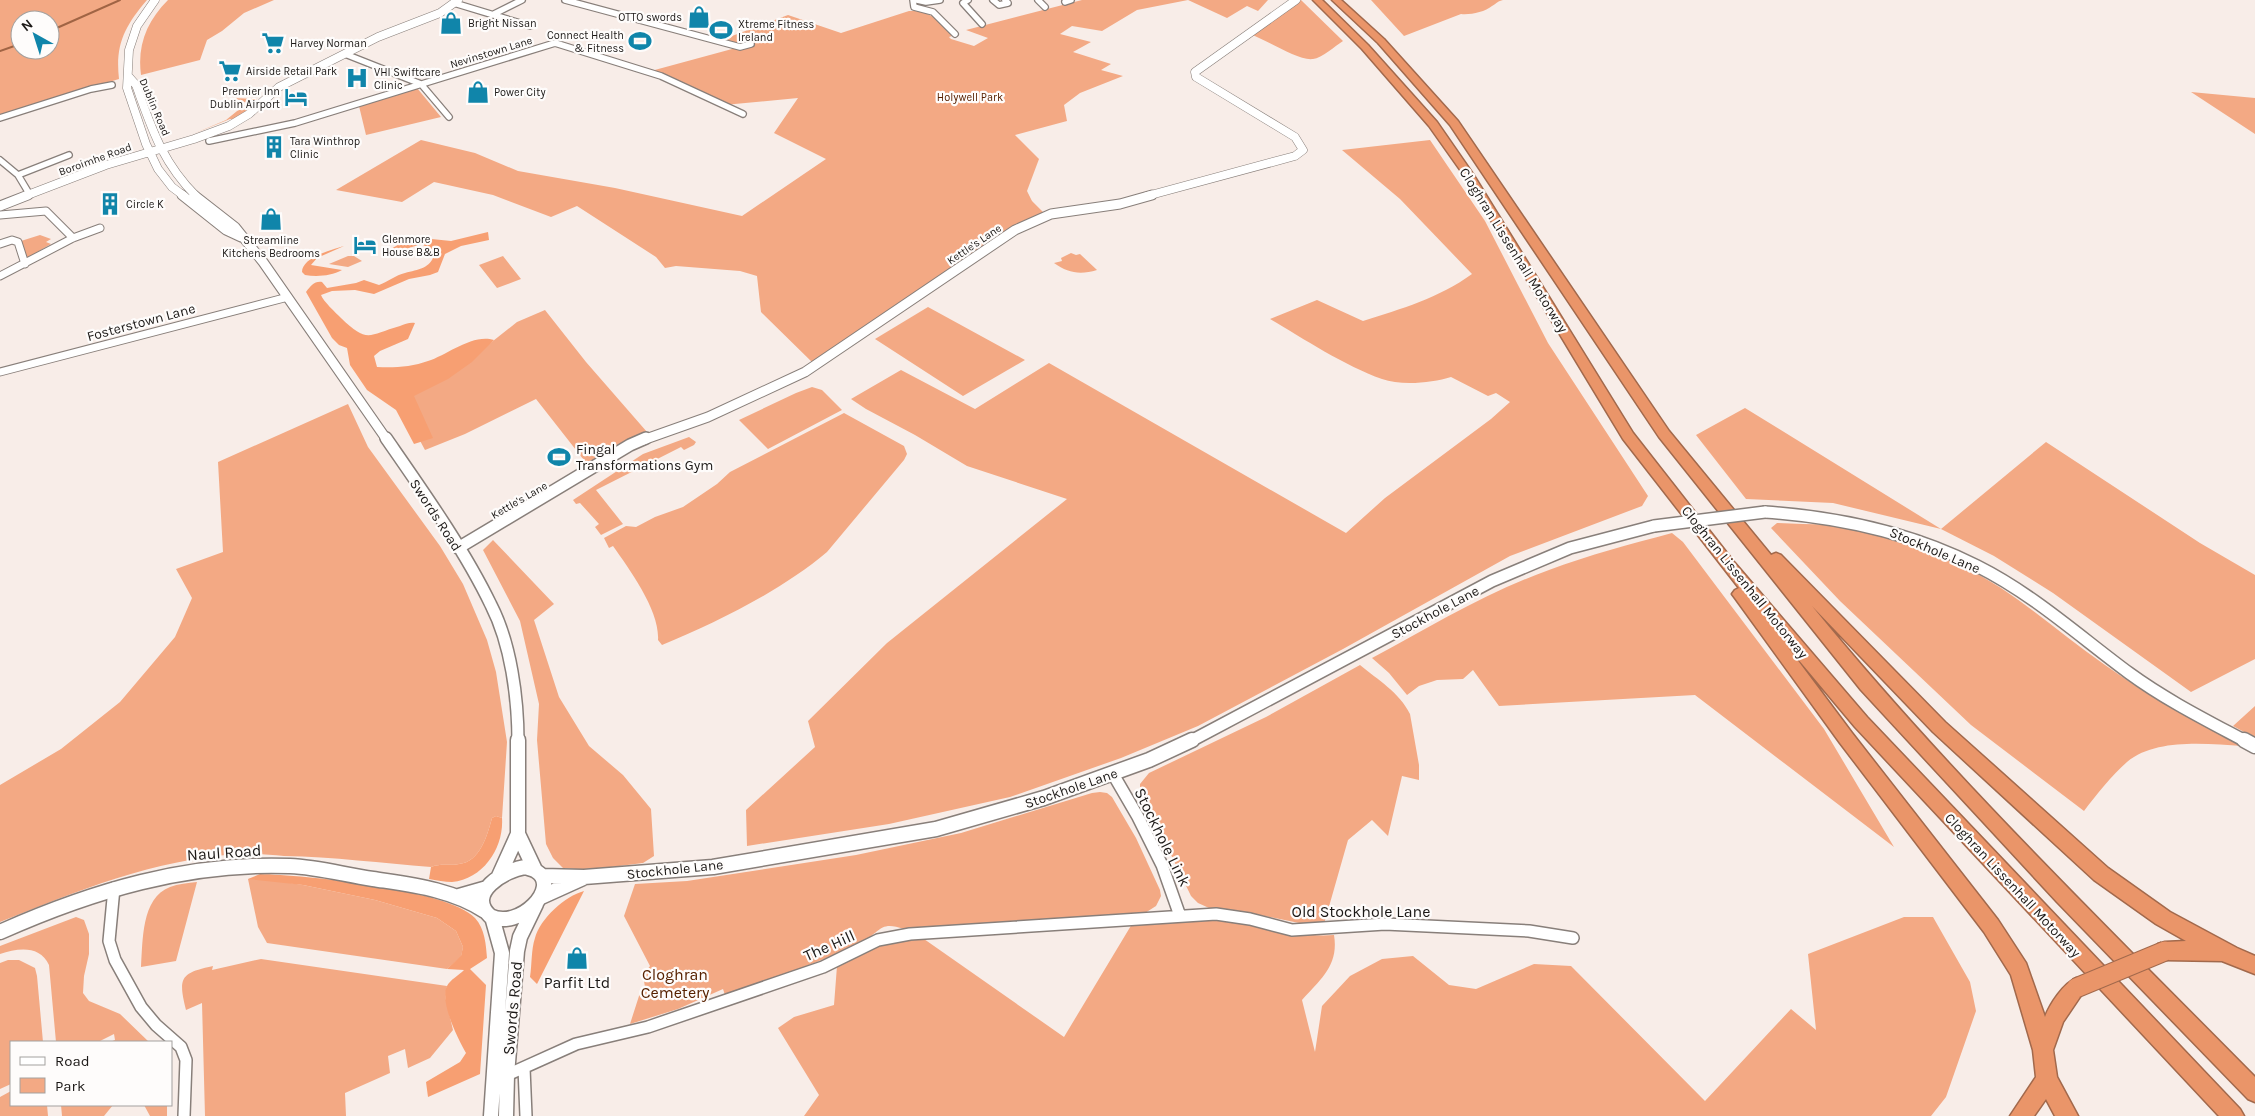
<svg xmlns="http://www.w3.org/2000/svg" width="2255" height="1116" viewBox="0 0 2255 1116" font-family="Karla,sans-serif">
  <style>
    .green { fill: #f3a984; fill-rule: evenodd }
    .forest { fill: #f79f72 }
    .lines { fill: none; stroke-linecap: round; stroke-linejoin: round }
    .stream { stroke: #a06444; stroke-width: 2 }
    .street-far2-casing { stroke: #887f7a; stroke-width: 8 }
    .street-far1-casing { stroke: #887f7a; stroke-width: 9 }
    .street-casing { stroke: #887f7a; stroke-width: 14 }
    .secondary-far3-casing { stroke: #887f7a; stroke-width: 9 }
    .secondary-far2-casing { stroke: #887f7a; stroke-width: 11 }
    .secondary-far1-casing { stroke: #887f7a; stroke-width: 14 }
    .secondary-casing { stroke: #887f7a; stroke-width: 17 }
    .highway-casing { stroke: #a2694c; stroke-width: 3 }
    .street-far2 { stroke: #fff; stroke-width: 5.5 }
    .street-far1 { stroke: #fff; stroke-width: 7 }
    .street { stroke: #fff; stroke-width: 11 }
    .secondary-far3 { stroke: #fff; stroke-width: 8 }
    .secondary-far2 { stroke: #fff; stroke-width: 9 }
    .secondary-far1 { stroke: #fff; stroke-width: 11 }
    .secondary { stroke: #fff; stroke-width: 14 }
    .highway { fill: #ea9569; fill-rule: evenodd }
    .secondary-bridge-casing { stroke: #887f7a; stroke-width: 14; stroke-linecap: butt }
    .highway-bridge-casing { stroke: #a2694c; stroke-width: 21; stroke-linecap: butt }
    .secondary-bridge { stroke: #fff; stroke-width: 11 }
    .highway-bridge { stroke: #ea9569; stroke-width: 19 }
    .labels { text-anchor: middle; stroke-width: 4.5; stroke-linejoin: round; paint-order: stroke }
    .far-poi-label { font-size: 11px; fill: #1b1816; stroke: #fefcfb; text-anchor: start }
    .far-street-label { font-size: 11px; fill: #1b1816; stroke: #fefcfb }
    .far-park-label { font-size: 11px; fill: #572100; stroke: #fefcfb }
    .street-label { font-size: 14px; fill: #1b1816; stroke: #fefcfb }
    .poi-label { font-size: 14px; fill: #1b1816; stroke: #fefcfb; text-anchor: start }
    .near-street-label { font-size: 16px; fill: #1b1816; stroke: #fefcfb }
    .near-park-label { font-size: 16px; fill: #572100; stroke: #fefcfb }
    .near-poi-label { font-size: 16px; fill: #1b1816; stroke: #fefcfb }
  </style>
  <rect width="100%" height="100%" fill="#f8ede8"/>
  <path class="green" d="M0 0H147C125 26 115 44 119 79L0 115ZM20 20H50V50H20Z
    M168 0H274L244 13 222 31 207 40 200 60 141 75C137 45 147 21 168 0Z
    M1082 0H1268L1258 11 1247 6 1227 18 1188 0 1137 10 1102 31 1072 26 1060 34 1091 42 1073 52 1111 64 1101 70 1123 76 1080 93 1064 105 1067 121 1015 135 1039 159 1027 191 1032 201 1045 214 815 365 761 312 757 276 740 271 676 266 665 268 656 257 577 206 551 217 493 195 434 182 402 202 336 190 421 140 475 153 518 171 615 188 742 216 826 159 774 133 798 98 724 105 651 71 732 49H743L754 44 749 42 742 45 724 39 788 15 841 33 909 11C929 10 940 20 952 36L949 37 951 39 974 46 988 38 966 30Z
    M1301 0 1343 41C1335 46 1322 58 1313 59 1298 61 1267 40 1250 34Z
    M1371 0H1503C1498 1 1497 3 1492 6 1485 12 1470 15 1461 14L1404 36Z
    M417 88 441 117 366 135 359 106Z
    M2191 92 2255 98V134Z
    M233 98 256 99 259 102 235 120 230 119 193 134 226 120 247 103Z
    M1430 140 1485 221 1548 343 1648 496 1642 506 1510 556 1343 649 1198 726 1121 758 1010 797 889 824 747 846 746 810 815 747 808 721 887 643 1067 499 967 466 915 435 866 409 851 399 901 370 975 409 1049 363 1346 533 1385 498 1491 419 1510 402 1496 393 1488 396 1451 377C1432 383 1401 386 1382 379 1345 366 1304 339 1270 319L1317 300 1363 321C1401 309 1439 298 1472 274L1400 199 1342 150Z
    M40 235 51 239 46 242 51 244 27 258 21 241Z
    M1071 253 1076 255 1080 254 1097 270C1080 275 1068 273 1054 263L1062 261 1061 258Z
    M348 256H354L362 261 348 267 329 264Z
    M503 256 521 279 497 288 479 265Z
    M928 307 1025 360 963 396 875 339Z
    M545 310 586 362 647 432 587 464 536 399 465 434 425 450 397 398 469 360 517 322Z
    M812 387 822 390 842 410 768 449 739 420 796 393Z
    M348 404 368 447 440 546 463 584 487 640 496 672 507 742 502 818 496 816 492 818C487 836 480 862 459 864 448 866 441 863 431 867 382 863 333 857 284 856 269 855 254 853 239 854 155 859 77 891 0 922V785L61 749 120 702 175 637 192 598 176 569 223 552 218 462Z
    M1745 408 1941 529 2046 442 2200 543 2255 575V659L2191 692 2053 593 1994 556 1941 529 1833 503 1746 499 1696 435Z
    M844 413 904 446 907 454 904 460 827 552C781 591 717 622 662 645L658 640C660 611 630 570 613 546L609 548 604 538 626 526 636 527 655 517 683 507 717 484 730 472Z
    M689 437 696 442 694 445 684 450 681 447 596 490 623 524 601 535 595 527 599 524 580 503 576 504 573 500 643 454Z
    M1777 523C1794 524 1810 524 1827 525 1888 532 1949 555 2001 588 2037 612 2069 640 2105 665 2148 696 2195 721 2242 746 2207 744 2156 738 2127 762 2111 776 2097 794 2084 811L1971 725 1840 601 1771 528Z
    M1672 533 1683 542 1824 729 1894 847 1695 695 1499 706 1473 670 1463 679 1437 680 1419 686 1407 695 1389 673 1372 658C1430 627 1487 592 1549 570 1589 555 1631 544 1672 533Z
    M493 540 554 604 534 620 559 697 589 746 623 775 651 809 654 856 643 863 588 870 563 868 553 858 546 844 537 740 539 704 520 621 483 550Z
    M1360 665C1378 680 1399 692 1410 714L1419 765V780L1402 776 1388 836 1372 820 1348 840 1324 924H1304L1240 911 1209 908 1198 903 1191 896 1140 791V784L1149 773 1266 717Z
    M2255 706V738L2233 726Z
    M1100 792 1107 793 1112 797 1136 838 1160 890 1161 896 1156 906 1145 913 904 929C879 920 880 933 863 941 818 964 772 979 725 995L723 989 678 1009 630 1024 639 996 645 987 643 975 650 966 624 916 635 884 687 881 856 855 961 833 1092 793Z
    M258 878 303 885 375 900 437 918 456 931 463 947 461 957 447 969 267 943 258 927 248 879Z
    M197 882 176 961 141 967C143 941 141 898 170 887 178 884 188 883 197 882Z
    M76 917 84 920 89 934V954L84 976 83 993 89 1001 120 1014 149 1042H110L115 1040 114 1034 98 1042H56L49 965C40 945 18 948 0 954V946Z
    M1904 917H1933L1970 982 1976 1011 1946 1097 1931 1116H804L819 1095 778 1028 794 1017 834 1005 837 966 867 948 896 939H924L1064 1037 1132 924C1160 921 1188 918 1216 920 1256 923 1294 938 1334 935 1339 965 1321 979 1302 1000L1315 1052 1322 1006 1350 976 1382 959 1413 956 1449 985 1476 989 1534 964 1571 966 1705 1101 1791 1009 1816 1030 1808 954Z
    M261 959 447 986 445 996 453 1030 430 1058 408 1068 405 1049 388 1056 390 1073 345 1093 346 1116H205L202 1003 186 1010C178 978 180 973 213 966L212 970Z
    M8 960H19L35 968 37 976 43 1042H11V1084L0 1089V963Z
    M11 1091V1105H47L48 1116H0V1097Z
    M61 1105H113L104 1116H62Z
    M144 1105H167V1116H150Z"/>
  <path class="forest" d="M488 232 489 240 461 246 445 254 438 272 430 275 409 279 374 294 355 290 332 291 321 295C323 301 336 313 341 318 368 344 368 335 400 326 405 324 410 322 415 323L408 339 380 351 374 356 377 367C393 368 412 367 428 361 447 355 473 333 494 340L472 362 448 379 414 396 433 438 414 444 396 410 367 390 350 365 347 348 339 345 332 338 306 292C311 286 314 281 322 282L327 288 356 283 364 280 379 285C387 282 396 275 405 273 419 269 432 269 435 251L421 244 394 253 389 250 412 237 451 241Z
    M344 246 317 258 311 265 342 270C331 276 317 277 305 275L302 272C302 257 332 250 344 246Z
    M496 816 502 818C504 847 484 879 452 882 445 882 436 880 429 879L431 867C441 863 448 866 459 864 480 862 487 836 492 818Z
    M260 874C303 875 448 889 475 918 485 929 486 945 487 958L470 969 486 985 480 1074 428 1097 426 1082 460 1062 466 1053C458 1039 439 1001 447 986 450 980 459 975 464 970L447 969 461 956 463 947 456 931 437 918 375 900 303 885 248 879Z
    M584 891 537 984 530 977C532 964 531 950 535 938 540 919 565 896 584 891Z"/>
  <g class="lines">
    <path class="stream" d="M50 31 120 0
      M0 51 20 44"/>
    <defs>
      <path id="street-far2" d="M565 0 740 47 751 44
        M913 0 914 7 933 12 955 34
        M917 0 926 2 940 0
        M968 0 963 3 982 24
        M993 0 999 5 1008 3 1005 0
        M1038 0 1045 7
        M1065 2 1071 0
        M454 3 530 26
        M492 15 522 0
        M345 54 421 84 449 117
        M0 118 91 89 112 85
        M209 141 295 123 555 43 661 76 743 114
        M0 160 18 175 30 195
        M18 175 69 155"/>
      <path id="street-far1" d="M0 215 46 211 73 238
        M0 244 12 240 18 242 25 264
        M0 276 73 238 100 228
        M0 372 288 297"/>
      <path id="street" d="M1113 774 1138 817 1162 865 1180 916
        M114 888 109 941 115 960 141 1007 156 1025 181 1047 186 1060 184 1116
        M524 1068 526 1116
        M507 1075 576 1044 648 1027 823 967 878 940 910 934 1216 914 1250 919 1292 930 1385 924 1529 931 1573 938"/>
      <path id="secondary-far3" d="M155 0 137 26 129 50 127 88 146 144 158 169 172 187 184 196
        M129 77 136 85C152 129 162 162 196 196
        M25 196 106 165 194 139 229 126 249 114 279 87 378 37 440 13 458 0
        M1147 196 1295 156 1303 150 1295 137 1196 77 1195 72 1296 0"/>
      <path id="secondary-far2" d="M182 195 226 230 241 237
        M194 195 235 227 263 262 387 440
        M0 206 28 195
        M643 440 708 417 805 372 1015 230 1051 214 1120 204 1152 195"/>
      <path id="secondary-far1" d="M386 438C422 490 464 549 491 605 511 644 518 698 518 742
        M1765 512C1839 517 1910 532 1977 566 2033 594 2079 636 2129 673 2166 700 2206 720 2247 742
        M458 548 630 445 646 438
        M1189 742 1492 581 1570 548 1654 526"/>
      <path id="secondary" d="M2244 740 2255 746
        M518 834 535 870
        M525 867C528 868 533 869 536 871 562 887 519 931 490 916 465 893 505 870 525 867Z
        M499 876 518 834V740
        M542 876 584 877 713 867 936 829 1044 798 1149 760 1192 740
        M459 896 487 888
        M541 897 583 878
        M0 932C92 891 188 862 290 866 318 867 345 875 373 879 412 885 451 889 485 911
        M491 1116 502 953 492 917
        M506 1116 507 1075 517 951 520 937 536 904"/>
      <path id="highway" d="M1313 0H1322L1368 45 1437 122 1473 174 1633 433 1734 562 1867 717 2240 1109 2244 1116H2219L1855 727 1787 646 1852 733 1998 920 2026 963 2045 1017C2050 1004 2063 984 2076 978L2083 981 2086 988 2063 1022 2053 1050 2057 1077 2078 1116H2055L2046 1099 2034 1116H2010L2036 1077 2033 1050 2011 975 1984 932 1840 743 1735 598 1732 594 1735 590 1739 588 1623 439 1463 174 1429 126 1362 49Z
        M1332 0H1341L1384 39 1458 121 1669 431 1771 555 1776 553 1781 555 1945 722 2108 868 2170 912 2237 948 2255 956V974L2222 961 2165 960 2158 958 2155 951 2158 944 2165 942 2186 941 2156 924 2094 880 1933 732 1812 606C1948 773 2104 924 2255 1077V1102L2248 1099 2057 902 1861 690 1659 437 1450 125 1378 43Z"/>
    </defs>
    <use href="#street-far2" class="street-far2-casing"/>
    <use href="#street-far1" class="street-far1-casing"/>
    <use href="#street" class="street-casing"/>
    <use href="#secondary-far3" class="secondary-far3-casing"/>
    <use href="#secondary-far2" class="secondary-far2-casing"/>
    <use href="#secondary-far1" class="secondary-far1-casing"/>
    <use href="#secondary" class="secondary-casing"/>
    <use href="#highway" class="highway-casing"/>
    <use href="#street-far2" class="street-far2"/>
    <use href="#street-far1" class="street-far1"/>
    <use href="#street" class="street"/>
    <use href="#secondary-far3" class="secondary-far3"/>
    <use href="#secondary-far2" class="secondary-far2"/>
    <use href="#secondary-far1" class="secondary-far1"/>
    <use href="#secondary" class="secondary"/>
    <use href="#highway" class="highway"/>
    <defs>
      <path id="secondary-bridge" d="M1654 526 1765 512"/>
      <path id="highway-bridge" d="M2076 988 2165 951"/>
    </defs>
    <use href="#secondary-bridge" class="secondary-bridge-casing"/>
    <use href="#highway-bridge" class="highway-bridge-casing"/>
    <use href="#secondary-bridge" class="secondary-bridge"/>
    <use href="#highway-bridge" class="highway-bridge"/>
  </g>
  <defs>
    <symbol id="shop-bare" viewBox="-9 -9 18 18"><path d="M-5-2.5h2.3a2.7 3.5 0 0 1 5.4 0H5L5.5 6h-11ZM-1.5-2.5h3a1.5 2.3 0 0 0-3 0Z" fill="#1085aa" stroke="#fefcfb" stroke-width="2.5" paint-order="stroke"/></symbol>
    <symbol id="stadium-bare" viewBox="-9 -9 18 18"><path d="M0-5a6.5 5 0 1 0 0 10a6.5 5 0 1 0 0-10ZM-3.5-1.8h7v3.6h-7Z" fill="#1085aa" stroke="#fefcfb" stroke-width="2.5" paint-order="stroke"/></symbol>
    <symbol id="supermarket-bare" viewBox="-9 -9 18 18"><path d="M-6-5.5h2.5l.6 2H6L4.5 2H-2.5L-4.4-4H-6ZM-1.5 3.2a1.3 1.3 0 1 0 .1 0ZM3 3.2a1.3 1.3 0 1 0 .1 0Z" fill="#1085aa" stroke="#fefcfb" stroke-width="2.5" paint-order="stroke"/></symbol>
    <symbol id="hospital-bare" viewBox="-9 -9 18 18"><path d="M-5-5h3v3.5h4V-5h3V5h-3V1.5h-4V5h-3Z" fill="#1085aa" stroke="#fefcfb" stroke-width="2.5" paint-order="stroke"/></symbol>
    <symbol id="hotel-bare" viewBox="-9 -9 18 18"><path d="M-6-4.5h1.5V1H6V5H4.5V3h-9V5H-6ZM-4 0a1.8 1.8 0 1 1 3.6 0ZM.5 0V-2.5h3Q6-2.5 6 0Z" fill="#1085aa" stroke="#fefcfb" stroke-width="2.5" paint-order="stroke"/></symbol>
    <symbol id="building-bare" viewBox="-9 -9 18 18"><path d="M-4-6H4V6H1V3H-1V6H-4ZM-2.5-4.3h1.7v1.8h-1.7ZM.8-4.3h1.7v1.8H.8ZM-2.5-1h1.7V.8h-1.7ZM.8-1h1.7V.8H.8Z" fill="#1085aa" stroke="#fefcfb" stroke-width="2.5" paint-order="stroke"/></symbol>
  </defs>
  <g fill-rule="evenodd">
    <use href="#shop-bare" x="683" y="1" width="32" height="32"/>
    <use href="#shop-bare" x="435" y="7" width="32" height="32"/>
    <use href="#stadium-bare" x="705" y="14" width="32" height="32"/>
    <use href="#stadium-bare" x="624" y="25" width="32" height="32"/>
    <use href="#supermarket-bare" x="257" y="27" width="32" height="32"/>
    <use href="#supermarket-bare" x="214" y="55" width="32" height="32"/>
    <use href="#hospital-bare" x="341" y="62" width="32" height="32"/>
    <use href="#shop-bare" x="462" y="76" width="32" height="32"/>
    <use href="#hotel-bare" x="280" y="81" width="32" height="32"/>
    <use href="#building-bare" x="258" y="131" width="32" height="32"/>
    <use href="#building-bare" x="94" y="188" width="32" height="32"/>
    <use href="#shop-bare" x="255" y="203" width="32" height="32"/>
    <use href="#hotel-bare" x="349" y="229" width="32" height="32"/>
    <use href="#stadium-bare" x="543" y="441" width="32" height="32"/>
    <use href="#shop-bare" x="561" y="942" width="32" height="32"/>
  </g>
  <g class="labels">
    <g class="far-poi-label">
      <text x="682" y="21" text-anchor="end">OTTO swords</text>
      <text x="468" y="27">Bright Nissan</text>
      <text x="738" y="28">Xtreme Fitness<tspan x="738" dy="13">Ireland</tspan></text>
      <text x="624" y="39" text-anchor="end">Connect Health<tspan x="624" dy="13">&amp; Fitness</tspan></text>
      <text x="290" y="47">Harvey Norman</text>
      <text x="246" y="75">Airside Retail Park</text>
      <text x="374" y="76">VHI Swiftcare<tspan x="374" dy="13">Clinic</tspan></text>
      <text x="280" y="95" text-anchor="end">Premier Inn<tspan x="280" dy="13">Dublin Airport</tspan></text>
      <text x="494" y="96">Power City</text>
      <text x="290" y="145">Tara Winthrop<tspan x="290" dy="13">Clinic</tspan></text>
      <text x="126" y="208">Circle K</text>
      <text x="382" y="243">Glenmore<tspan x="382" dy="13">House B&amp;B</tspan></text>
      <text x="271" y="244" text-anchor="middle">Streamline<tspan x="271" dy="13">Kitchens Bedrooms</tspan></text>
    </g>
    <g class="far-street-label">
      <text transform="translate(491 52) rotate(-17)" y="4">Nevinstown Lane</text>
      <text transform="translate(155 107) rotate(67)" y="4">Dublin Road</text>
      <text transform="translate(95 159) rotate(-20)" y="4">Boroimhe Road</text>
      <text transform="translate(974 244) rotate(-34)" y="4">Kettle's Lane</text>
      <text transform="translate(519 500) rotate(-30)" y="4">Kettle's Lane</text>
    </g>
    <g class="far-park-label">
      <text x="970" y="101">Holywell Park</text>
    </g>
    <g class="street-label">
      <text transform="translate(1514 250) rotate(58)" y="5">Cloghran Lissenhall Motorway</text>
      <text transform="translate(141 322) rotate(-15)" y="5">Fosterstown Lane</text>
      <text transform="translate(436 515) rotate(57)" y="5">Swords Road</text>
      <text transform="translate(1935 550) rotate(23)" y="5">Stockhole Lane</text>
      <text transform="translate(1745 582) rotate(51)" y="5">Cloghran Lissenhall Motorway</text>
      <text transform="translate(1435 612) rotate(-28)" y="5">Stockhole Lane</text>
      <text transform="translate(1071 788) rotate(-19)" y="5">Stockhole Lane</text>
      <text transform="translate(675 869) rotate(-6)" y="5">Stockhole Lane</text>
      <text transform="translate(2013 885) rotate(47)" y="5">Cloghran Lissenhall Motorway</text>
    </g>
    <g class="poi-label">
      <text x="576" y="454">Fingal<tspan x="576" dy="16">Transformations Gym</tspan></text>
    </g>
    <g class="near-street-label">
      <text transform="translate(1163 837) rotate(64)" y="6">Stockhole Link</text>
      <text transform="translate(224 852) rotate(-4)" y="6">Naul Road</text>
      <text x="1361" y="917">Old Stockhole Lane</text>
      <text transform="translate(829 945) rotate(-24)" y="6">The Hill</text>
      <text transform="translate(512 1008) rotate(-85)" y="6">Swords Road</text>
    </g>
    <g class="near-park-label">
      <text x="675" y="980">Cloghran<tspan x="675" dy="18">Cemetery</tspan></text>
    </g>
    <g class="near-poi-label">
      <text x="577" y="988">Parfit Ltd</text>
    </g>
  </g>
  <rect x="10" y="1041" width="162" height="65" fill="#fefcfb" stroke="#a3a19f"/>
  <rect x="20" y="1057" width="25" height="8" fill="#ffffff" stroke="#a3a19f"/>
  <text x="55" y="1066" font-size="15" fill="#1b1816">Road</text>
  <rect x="20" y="1078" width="25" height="15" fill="#f3a984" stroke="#a3a19f"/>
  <text x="55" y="1091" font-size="15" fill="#1b1816">Park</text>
  <g transform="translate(35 35) rotate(321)"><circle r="24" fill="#fefcfb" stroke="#a3a19f"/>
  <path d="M0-4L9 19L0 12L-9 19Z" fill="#1085aa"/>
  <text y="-8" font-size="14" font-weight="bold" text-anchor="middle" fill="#1b1816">N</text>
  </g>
</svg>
